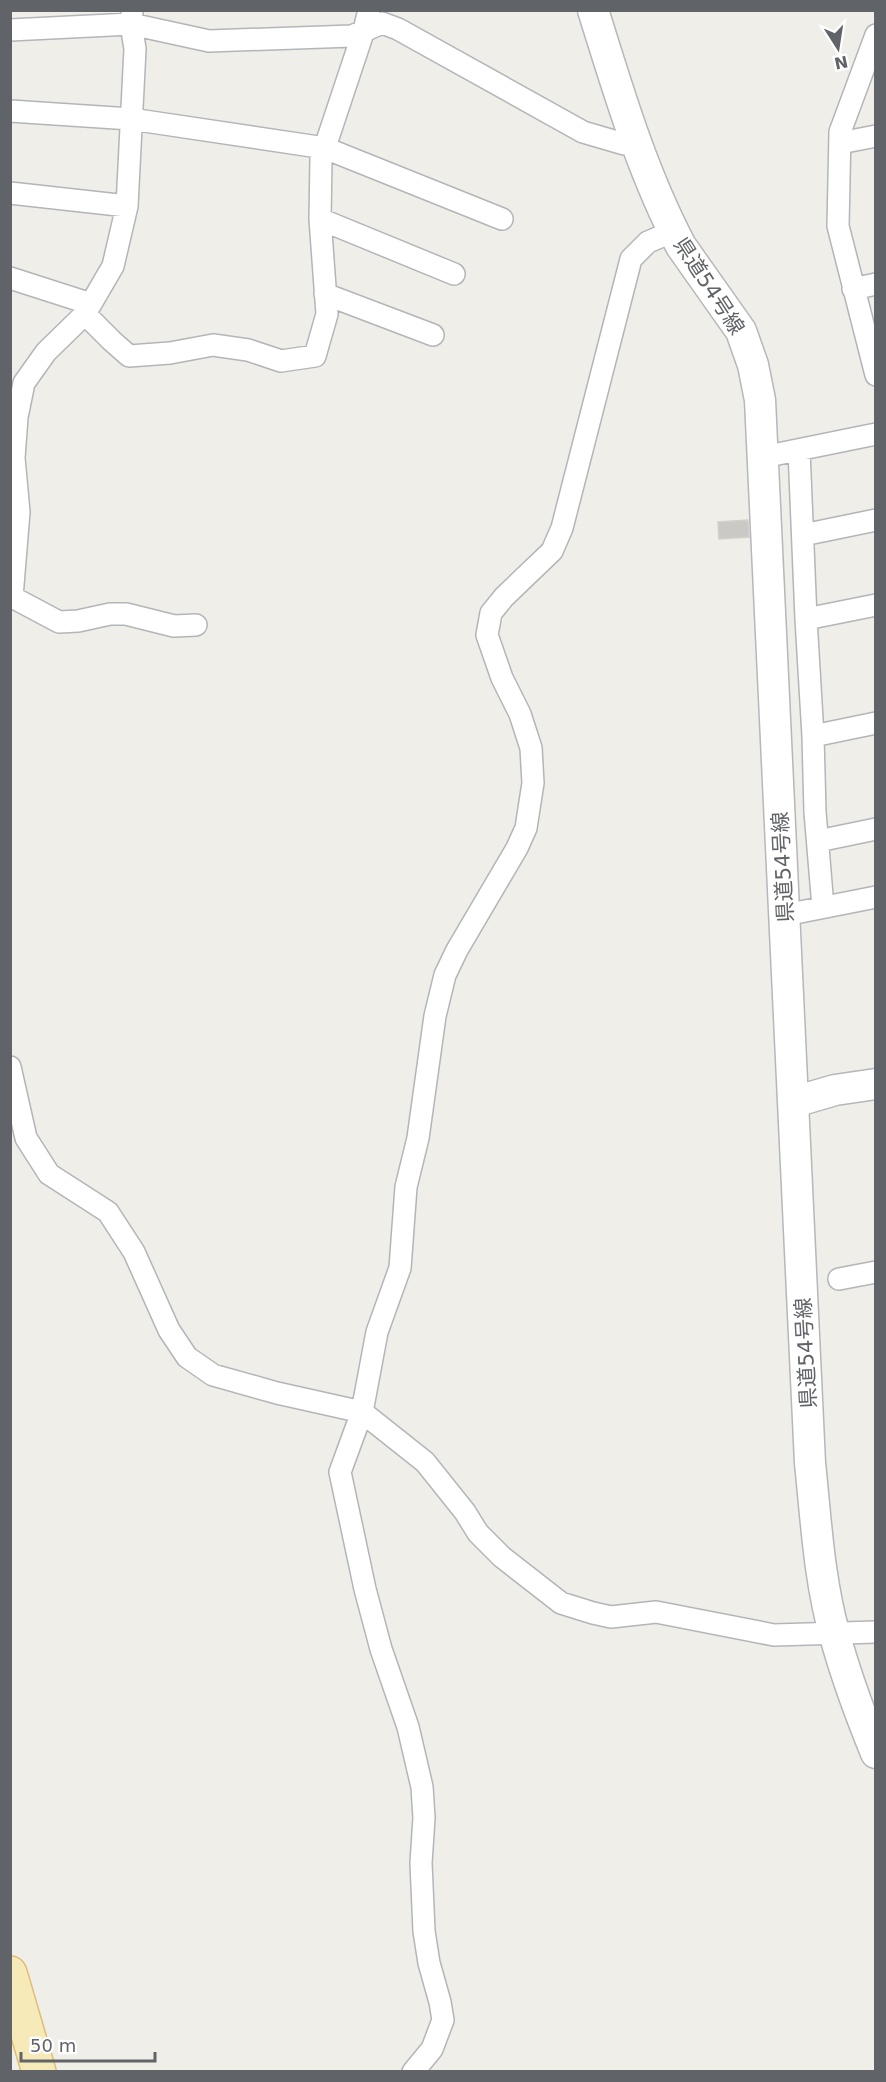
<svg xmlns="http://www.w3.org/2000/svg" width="886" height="2082" viewBox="0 0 886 2082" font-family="'DejaVu Sans','Noto Sans JP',sans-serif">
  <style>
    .building { fill: #cbc9c5; stroke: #d4d0c8; stroke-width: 1.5 }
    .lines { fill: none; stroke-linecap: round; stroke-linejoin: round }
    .street-casing { stroke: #b3b5b9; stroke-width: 24 }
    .secondary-casing { stroke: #b5b7bb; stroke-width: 33 }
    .primary-casing { stroke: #e0be71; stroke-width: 36 }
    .street { stroke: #fff; stroke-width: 21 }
    .secondary { stroke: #fff; stroke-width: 30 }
    .primary { stroke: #f5eab8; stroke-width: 33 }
    .labels { text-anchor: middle; stroke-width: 4.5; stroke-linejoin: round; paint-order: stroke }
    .street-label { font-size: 21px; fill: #606367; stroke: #fff }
  </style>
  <rect width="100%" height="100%" fill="#f0eee9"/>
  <path class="building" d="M748 520 749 537 719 539 718 522Z"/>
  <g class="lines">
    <defs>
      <path id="street" d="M10 30 131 24 209 41 352 36 382 23 398 29 583 132 624 144 636 141
        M876 35 840 132 838 226 876 375
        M10 111 131 119 325 148 502 219
        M840 143 876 136
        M10 193 127 206
        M320 219 454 274
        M10 278 91 304
        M853 289 876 284
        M325 294 433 335
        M85 314 113 266 127 206 135 49 131 24 132 12
        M17 417 14 458 19 512 12 597 59 622 78 621 110 614H126L174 626 196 625
        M10 419 17 417 24 383 46 352 85 314 112 341 129 356 170 353 213 345 248 350 281 361 315 356 327 314 320 219 321 159 364 30 369 10
        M799 450 806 619 813 736 815 812 823 907
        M763 457 876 434
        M803 535 876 520
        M806 619 876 605
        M813 736 876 723
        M818 841 876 829
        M785 915 876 897
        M10 1067 26 1138 49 1174 108 1212 134 1252 169 1330 187 1357 213 1375 277 1393 362 1412 425 1462 465 1512 478 1533 502 1557 561 1603 593 1613 611 1617 656 1612 774 1635 876 1632
        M839 1279 876 1272
        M413 2072 432 2049 443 2020 440 2002 429 1963 424 1931 421 1863 424 1818 422 1787 408 1727 381 1649 365 1589 340 1472 362 1412 377 1332 400 1268 406 1187 418 1138 435 1016 445 975 457 950 517 848 526 828 533 783 531 748 520 714 502 678 487 635 491 613 504 597 552 551 562 528 631 259 648 242 674 231"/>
      <path id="secondary" d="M593 10C618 90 642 172 681 246L741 331 753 365 760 400 810 1463C816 1520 819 1580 835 1636 846 1676 860 1714 876 1753
        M794 1102 835 1090 876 1084"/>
      <path id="primary" d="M10 1973 39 2072"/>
    </defs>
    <use href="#street" class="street-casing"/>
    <use href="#secondary" class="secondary-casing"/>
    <use href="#primary" class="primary-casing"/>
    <use href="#street" class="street"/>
    <use href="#secondary" class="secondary"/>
    <use href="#primary" class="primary"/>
  </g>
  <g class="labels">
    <g class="street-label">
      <text transform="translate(709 286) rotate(57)" y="7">県道54号線</text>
      <text transform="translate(783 867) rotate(-93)" y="7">県道54号線</text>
      <text transform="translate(806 1353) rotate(-93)" y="7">県道54号線</text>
    </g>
  </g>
  <rect width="886" height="2082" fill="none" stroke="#606367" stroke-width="24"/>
  <g transform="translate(838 48) rotate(168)" stroke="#ffffff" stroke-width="4.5" paint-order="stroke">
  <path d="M0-4.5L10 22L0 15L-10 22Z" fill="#606367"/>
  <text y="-9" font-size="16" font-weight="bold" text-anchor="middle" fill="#606367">N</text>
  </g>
  <path d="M21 2052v9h134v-9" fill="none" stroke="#606367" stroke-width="3"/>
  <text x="30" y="2052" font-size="18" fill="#606367" stroke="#ffffff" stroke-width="4.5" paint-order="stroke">50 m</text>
</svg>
